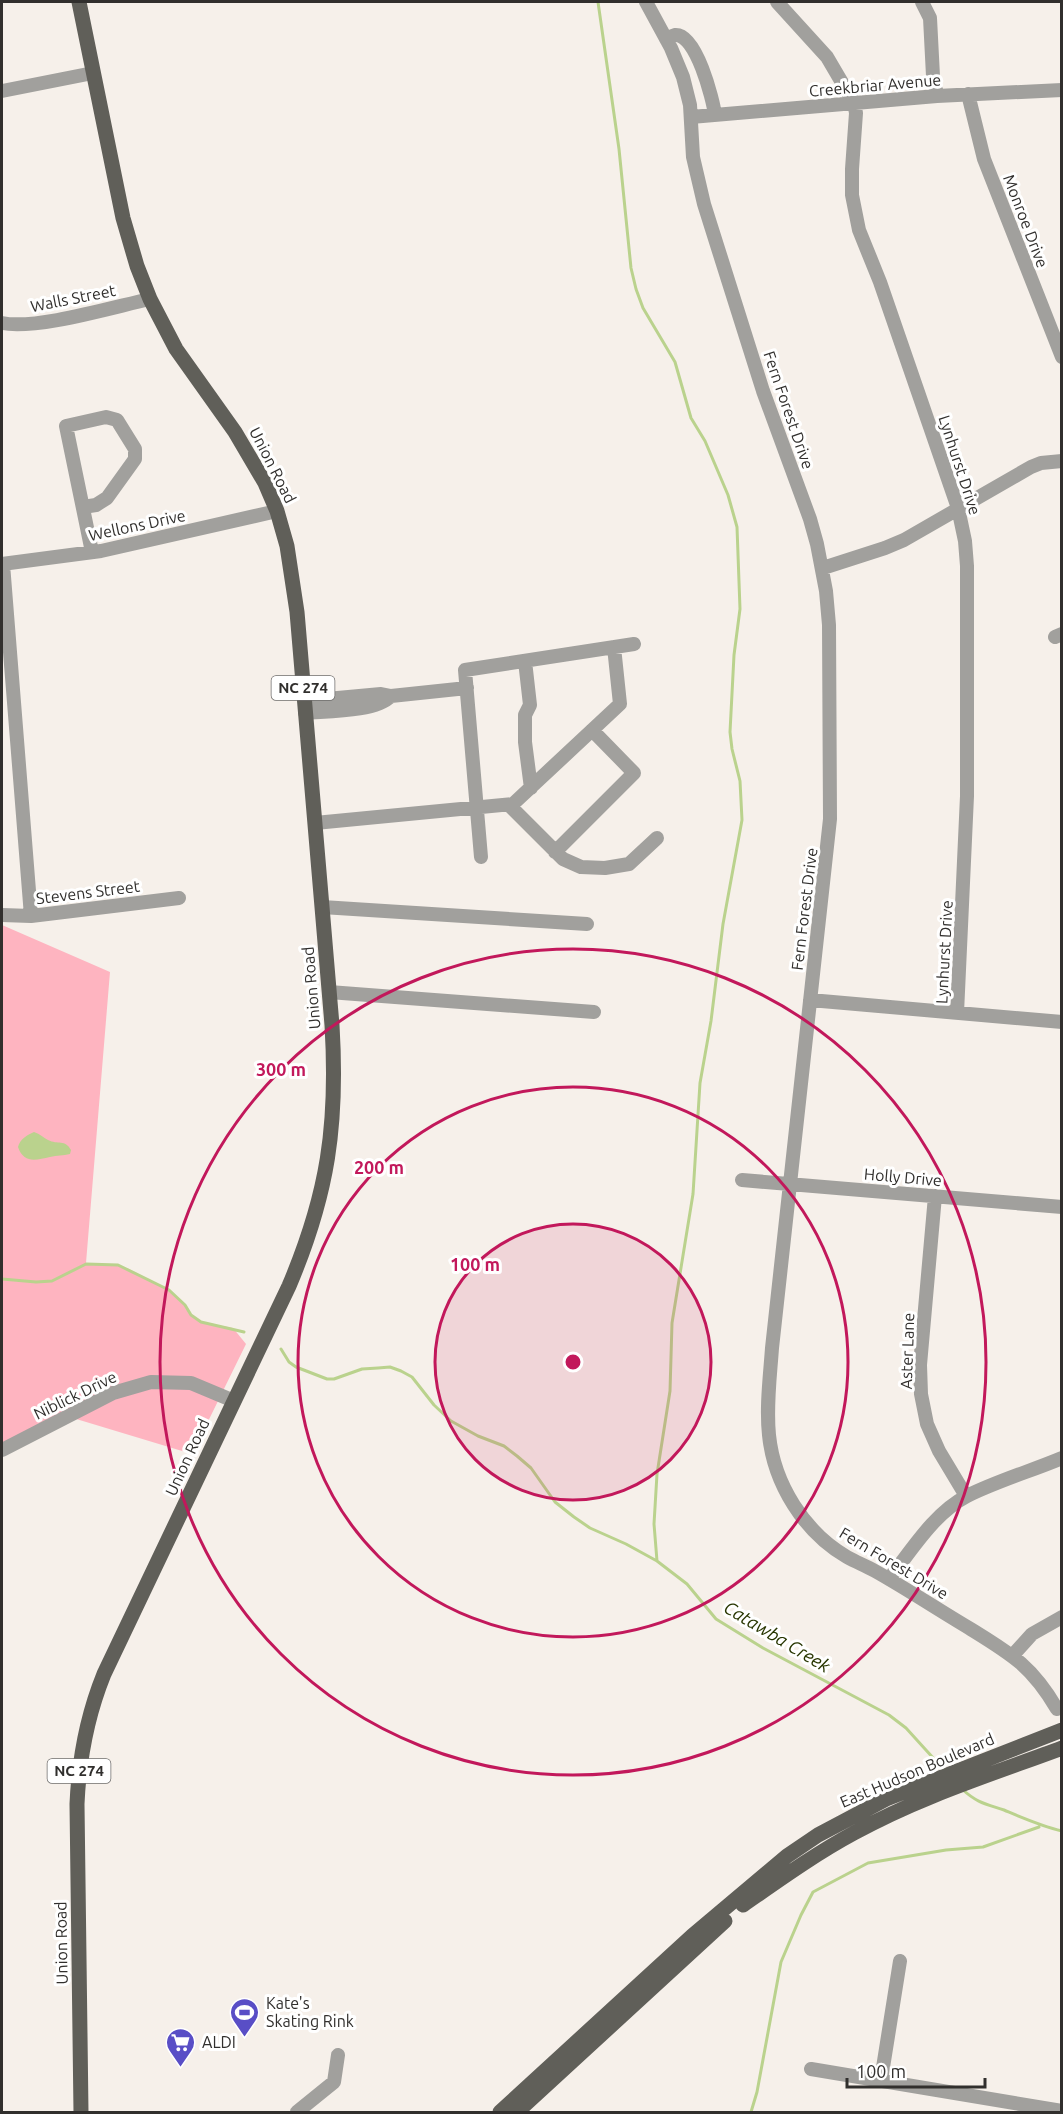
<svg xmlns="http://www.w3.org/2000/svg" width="1063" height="2114" viewBox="0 0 1063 2114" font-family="Ubuntu,sans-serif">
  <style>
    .green { fill: #feb4c0 }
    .water { fill: #bad28d }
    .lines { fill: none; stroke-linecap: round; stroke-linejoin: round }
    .stream { stroke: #bad28d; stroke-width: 3 }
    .minor { stroke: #a1a09d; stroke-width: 14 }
    .major { stroke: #605f59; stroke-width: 15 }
    .ring { fill: none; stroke: #c2185b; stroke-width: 3 }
    .labels { text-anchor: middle; stroke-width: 6; stroke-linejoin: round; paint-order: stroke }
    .shield { fill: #fff; stroke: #6f6d6c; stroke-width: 1.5 }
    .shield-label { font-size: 15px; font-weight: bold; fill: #312f2d }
    .street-label { font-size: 16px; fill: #312f2d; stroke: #fff }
    .poi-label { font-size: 16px; fill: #312f2d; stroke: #fff; text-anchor: start }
    .water-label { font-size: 18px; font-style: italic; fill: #283601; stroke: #fff }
    .centre { fill: #c2185b; stroke: #fff; stroke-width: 3 }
    .ring-label { font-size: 18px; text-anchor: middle; font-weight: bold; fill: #c2185b; stroke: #fff; stroke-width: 6; stroke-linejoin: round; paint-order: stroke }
  </style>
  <rect width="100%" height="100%" fill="#f6f0ea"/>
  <path class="green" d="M2 925 110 972 86 1263 118 1265 129 1269 169 1290 185 1305 191 1315 201 1322 233 1328 246 1344 192 1454 63 1415 2 1446Z"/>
  <path class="water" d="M34 1132C40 1134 44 1138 48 1140 58 1145 65 1139 71 1150L70 1154C63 1156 57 1155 50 1157 36 1160 24 1164 18 1147 20 1139 27 1135 34 1132Z"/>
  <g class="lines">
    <path class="stream" d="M598 2 619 149 631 268 636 289 643 308 675 362 691 418 705 441 728 495 737 527 740 609 734 655 730 732 732 749 740 781 742 820 723 924 711 1021 700 1083 693 1194 672 1323 670 1391 657 1474 654 1524 657 1561
      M2 1279 36 1282 52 1281 86 1264 118 1265 169 1290 185 1305 191 1315 201 1322 244 1332
      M281 1349 289 1362 296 1367 327 1379H334L362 1369 378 1368 390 1367 401 1371 412 1377 434 1405 451 1421 478 1436 504 1446 517 1456 531 1468 555 1502 574 1517 590 1528 626 1544 657 1561 687 1584 716 1619 763 1648 889 1715 906 1728 945 1771
      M962 1789C977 1803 986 1804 1004 1810 1023 1818 1041 1826 1062 1831
      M751 2112 757 2092 781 1962 801 1915 813 1892 868 1863 946 1850 983 1847 1039 1827"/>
    <path class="minor" d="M646 2 671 48 683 77 690 105 693 157 704 204 763 391 810 519 817 544 826 591 829 625 830 819 772 1348C770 1377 766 1406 769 1435 774 1484 804 1532 847 1557 856 1562 866 1566 875 1571 907 1589 937 1609 969 1628 1011 1654 1031 1665 1057 1709
      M777 2 827 57 854 103 856 113 852 169V195L859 230 880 282 958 508 965 541 967 566V796L957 1013
      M922 2 930 18 933 76 937 96
      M666 39C669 38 671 36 675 35 696 33 713 99 715 115
      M2 91 93 73
      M968 94 984 159 1062 357
      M691 117 937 96 1062 90
      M2 323C36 330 113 307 150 299
      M83 507 96 505 107 498 135 459V449L117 420 106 417 66 426 92 552
      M2 564 101 551 277 511
      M3 564 31 916
      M823 568 885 548 904 540 1031 467 1041 463 1062 461
      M1055 637 1062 634
      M525 661 530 705 525 715V742L531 788
      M305 701 381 694 391 696 467 688
      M305 713C328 711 375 712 391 696
      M509 805 563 859 581 867 605 868 629 864 657 838
      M315 823 513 804 620 704 614 647
      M555 852 634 773 592 730
      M481 857 465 670 634 644
      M322 907 587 924
      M2 915 31 916 179 898
      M329 992 594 1012
      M810 1000 1062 1022
      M742 1180 1062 1207
      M935 1196 920 1365 921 1394 927 1424 939 1451 966 1496
      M2 1450 113 1393 151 1382 191 1383 234 1401
      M889 1579C911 1551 934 1513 967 1496 997 1481 1031 1471 1062 1458
      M1013 1655 1032 1634 1062 1617
      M811 2069 1062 2111
      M881 2080 900 1961
      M297 2112 334 2082 338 2055"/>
    <path class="major" d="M79 2 123 218 137 266 150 299 176 349 235 432 265 483 277 511 287 546 297 612 332 1025C338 1125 328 1194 289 1286L104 1674C87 1716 79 1758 77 1804L81 2112
      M743 1905C779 1880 815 1854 854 1833 919 1797 992 1774 1062 1748
      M500 2112 692 1936 787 1856 818 1835 886 1799 1062 1730
      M517 2112 725 1921"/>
  </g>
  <circle cx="573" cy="1362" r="138" fill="#c2185b" fill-opacity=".12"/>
  <g class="ring">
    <circle cx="573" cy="1362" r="138"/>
    <circle cx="573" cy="1362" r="275"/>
    <circle cx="573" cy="1362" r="413"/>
  </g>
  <defs>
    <symbol id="stadium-pin" viewBox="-11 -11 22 30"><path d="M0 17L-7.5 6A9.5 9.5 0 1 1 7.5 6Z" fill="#594ec6" stroke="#fff"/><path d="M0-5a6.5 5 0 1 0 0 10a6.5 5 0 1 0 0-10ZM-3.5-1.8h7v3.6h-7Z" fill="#fff"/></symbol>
    <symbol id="supermarket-pin" viewBox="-11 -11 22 30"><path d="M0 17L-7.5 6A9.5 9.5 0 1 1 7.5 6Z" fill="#594ec6" stroke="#fff"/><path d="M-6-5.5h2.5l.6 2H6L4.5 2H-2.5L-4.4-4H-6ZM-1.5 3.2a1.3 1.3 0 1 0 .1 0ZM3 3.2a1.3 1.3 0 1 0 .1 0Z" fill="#fff"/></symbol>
  </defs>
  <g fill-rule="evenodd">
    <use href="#stadium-pin" x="228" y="1996" width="33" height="45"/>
    <use href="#supermarket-pin" x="164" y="2026" width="33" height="45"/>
  </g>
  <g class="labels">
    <g class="shield">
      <rect x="271.5" y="676" width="63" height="24" rx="4.5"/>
      <rect x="47.5" y="1759" width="63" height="24" rx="4.5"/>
    </g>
    <g class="shield-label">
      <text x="303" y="693">NC 274</text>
      <text x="79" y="1776">NC 274</text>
    </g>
    <g class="street-label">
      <text transform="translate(875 85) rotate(-5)" y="6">Creekbriar Avenue</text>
      <text transform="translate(1026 221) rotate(69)" y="6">Monroe Drive</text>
      <text transform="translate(73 298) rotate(-11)" y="6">Walls Street</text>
      <text transform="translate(789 410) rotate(71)" y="6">Fern Forest Drive</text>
      <text transform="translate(273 465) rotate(63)" y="6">Union Road</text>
      <text transform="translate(960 465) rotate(72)" y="6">Lynhurst Drive</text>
      <text transform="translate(137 525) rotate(-12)" y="6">Wellons Drive</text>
      <text transform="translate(88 892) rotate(-7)" y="6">Stevens Street</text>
      <text transform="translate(804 909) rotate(-83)" y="6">Fern Forest Drive</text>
      <text transform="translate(944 952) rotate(-87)" y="6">Lynhurst Drive</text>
      <text transform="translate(311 988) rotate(-95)" y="6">Union Road</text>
      <text transform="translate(903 1177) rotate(5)" y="6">Holly Drive</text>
      <text transform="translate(907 1351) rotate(-88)" y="6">Aster Lane</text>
      <text transform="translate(75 1395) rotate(-26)" y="6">Niblick Drive</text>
      <text transform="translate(187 1457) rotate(-65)" y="6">Union Road</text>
      <text transform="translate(894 1563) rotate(31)" y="6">Fern Forest Drive</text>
      <text transform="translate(917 1770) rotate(-23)" y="6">East Hudson Boulevard</text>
      <text transform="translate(61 1943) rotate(-91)" y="6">Union Road</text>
    </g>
    <g class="poi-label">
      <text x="266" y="2009">Kate's<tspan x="266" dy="18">Skating Rink</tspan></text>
      <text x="202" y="2048">ALDI</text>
    </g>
    <g class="water-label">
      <text transform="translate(777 1637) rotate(31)" y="6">Catawba Creek</text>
    </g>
  </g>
  <circle cx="573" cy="1362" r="9" class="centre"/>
  <g class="ring-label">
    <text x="281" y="1076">300 m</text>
    <text x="379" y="1174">200 m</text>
    <text x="475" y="1271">100 m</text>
  </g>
  <rect width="1063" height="2114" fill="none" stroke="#312f2d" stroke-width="6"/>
  <path d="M847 2078v9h138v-9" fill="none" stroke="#312f2d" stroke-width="3"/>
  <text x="856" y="2078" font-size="18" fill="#312f2d" stroke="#ffffff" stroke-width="4.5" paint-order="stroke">100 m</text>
</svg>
